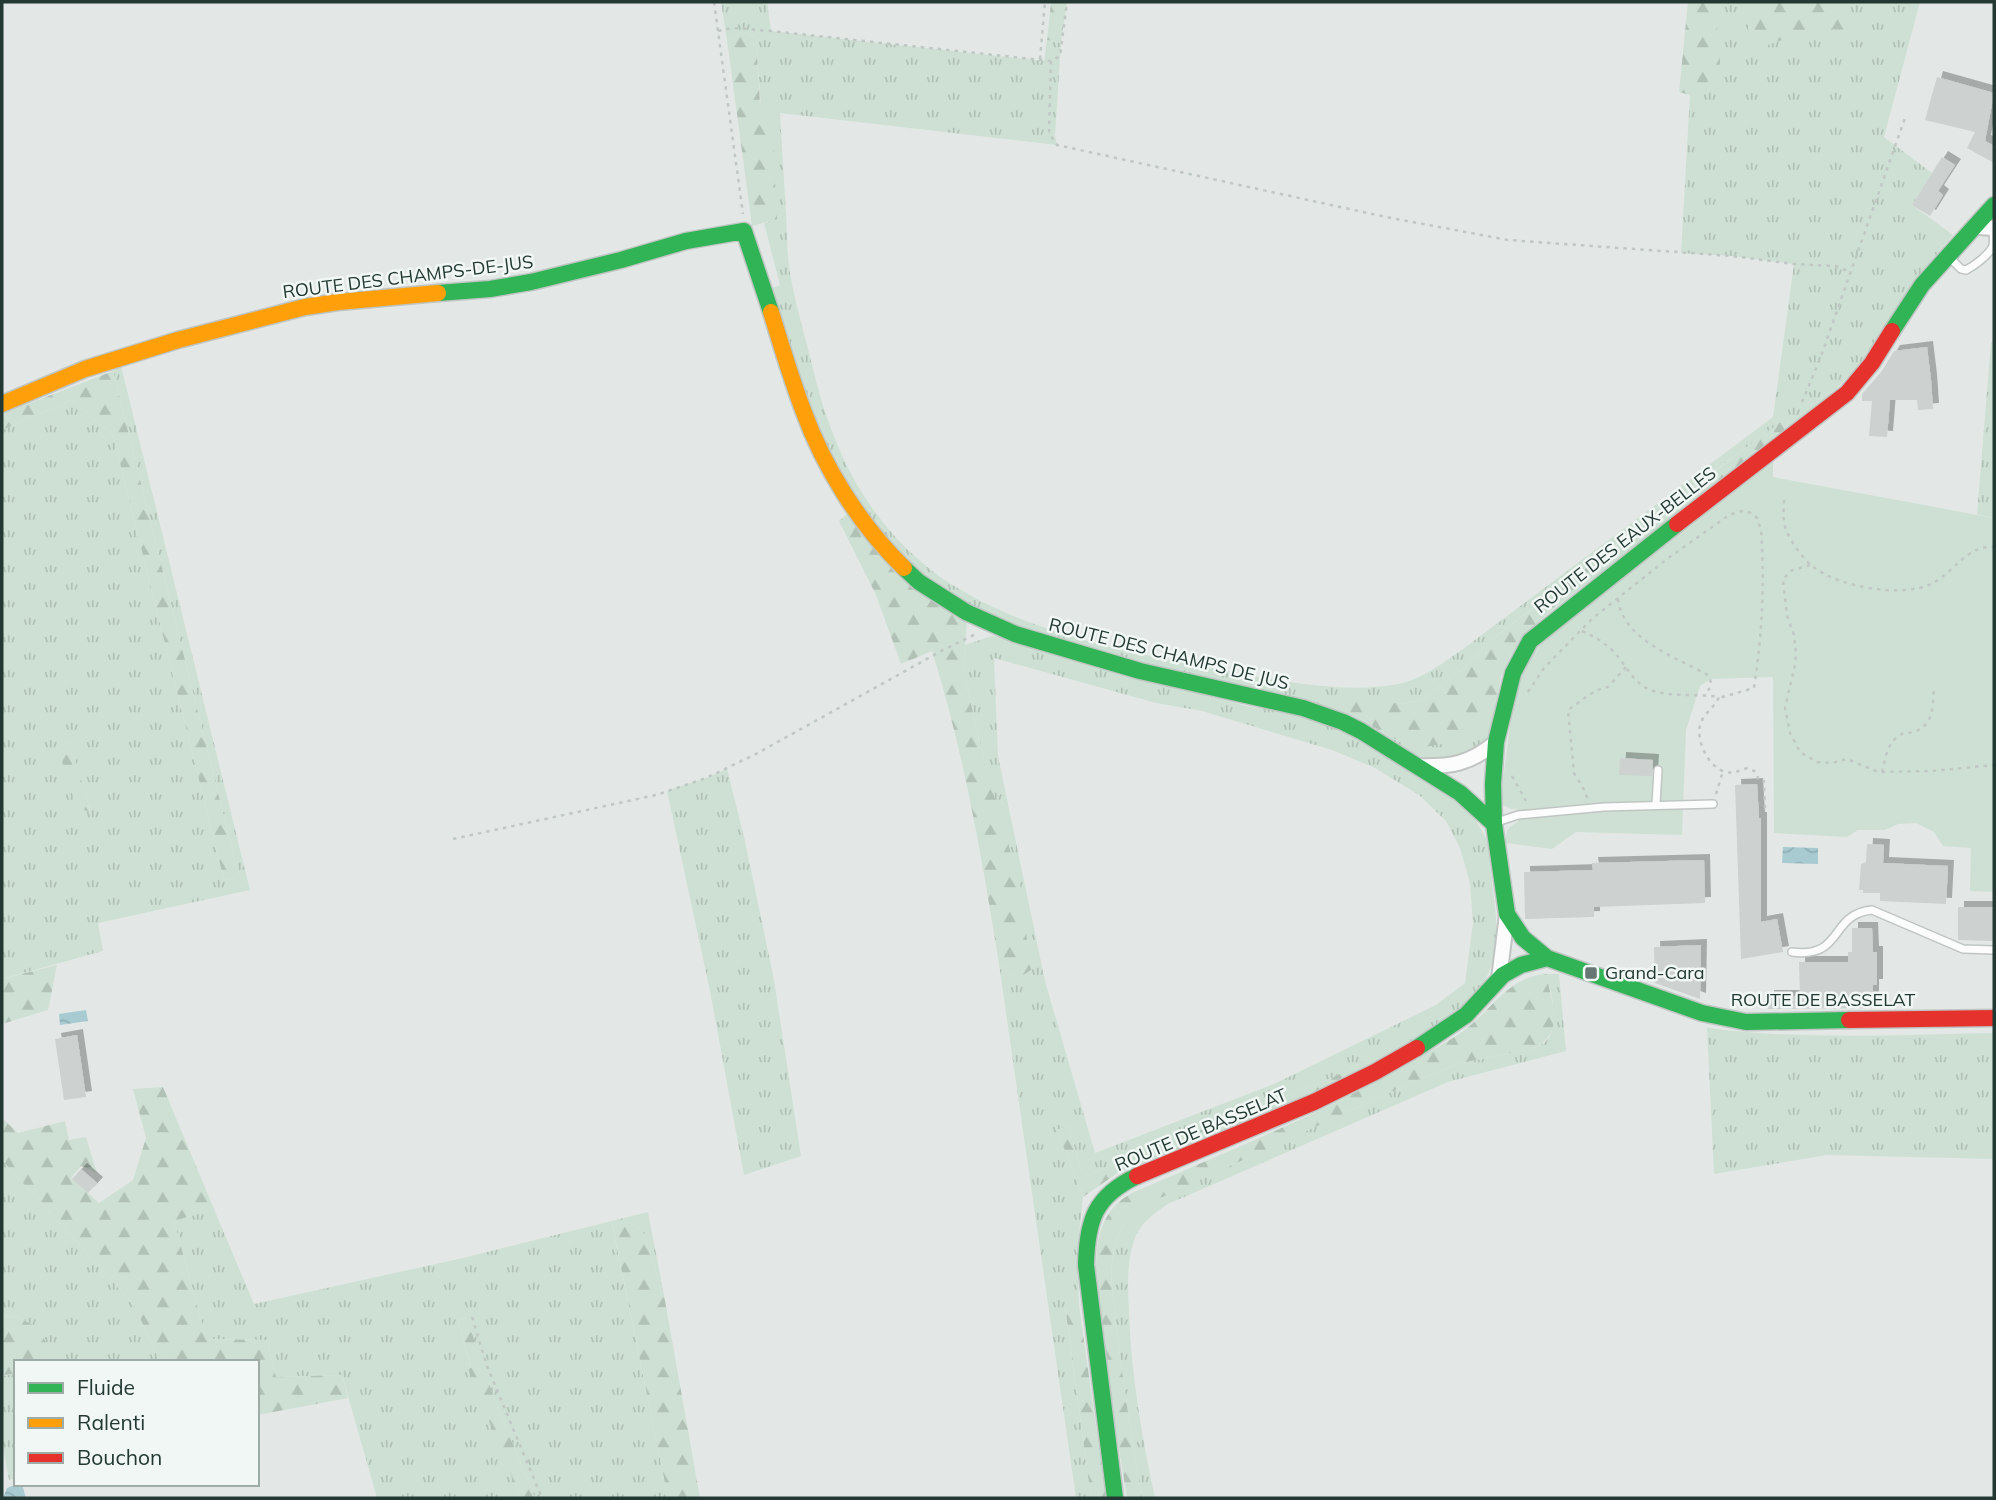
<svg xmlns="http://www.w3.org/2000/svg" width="1996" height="1500" viewBox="0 0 1996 1500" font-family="Mulish,sans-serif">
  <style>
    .grass { fill: url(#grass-tufts); fill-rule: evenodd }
    .forest { fill: url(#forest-firs) }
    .park { fill: #cee0d3 }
    .water { fill: url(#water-waves) }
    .building { fill: #cdd1d0; filter: url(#shadow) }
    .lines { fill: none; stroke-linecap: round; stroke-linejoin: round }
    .lane-casing { stroke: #c0c5c3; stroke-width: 10 }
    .street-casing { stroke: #c0c5c3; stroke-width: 18 }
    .fast-casing { stroke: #bfc5c3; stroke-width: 19 }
    .slow-casing { stroke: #bfc5c3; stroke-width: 19 }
    .jam-casing { stroke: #bfc5c3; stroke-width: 19 }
    .path { stroke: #c0c8c5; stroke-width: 2.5; stroke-dasharray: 3.5 5; stroke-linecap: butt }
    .lane { stroke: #fbfcfb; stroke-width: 7 }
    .street { stroke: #fbfcfb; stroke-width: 14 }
    .fast { stroke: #30b455; stroke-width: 16 }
    .slow { stroke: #ff9f0a; stroke-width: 16 }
    .jam { stroke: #e5322d; stroke-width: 16 }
    .poi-dot { fill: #667672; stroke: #f1f7f4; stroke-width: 2.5 }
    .labels { text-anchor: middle; stroke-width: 5; stroke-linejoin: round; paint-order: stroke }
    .street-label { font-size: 18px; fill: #233833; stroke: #f1f7f4 }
    .poi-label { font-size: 18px; fill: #233833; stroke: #f1f7f4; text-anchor: start }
  </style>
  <defs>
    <pattern id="grass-tufts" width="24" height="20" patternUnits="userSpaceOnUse" patternTransform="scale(1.75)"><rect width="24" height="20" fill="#cee0d3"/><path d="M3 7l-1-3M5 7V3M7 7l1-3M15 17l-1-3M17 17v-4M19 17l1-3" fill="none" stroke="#b1c1b6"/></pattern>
    <pattern id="forest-firs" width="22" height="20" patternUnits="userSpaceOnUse" patternTransform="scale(1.75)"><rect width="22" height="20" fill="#cee0d3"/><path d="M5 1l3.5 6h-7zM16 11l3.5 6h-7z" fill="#b1c1b6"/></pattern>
    <pattern id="water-waves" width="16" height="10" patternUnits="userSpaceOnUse" patternTransform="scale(1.75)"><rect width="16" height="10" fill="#a8cbd2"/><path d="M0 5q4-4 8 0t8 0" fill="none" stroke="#90afb5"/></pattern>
    <filter id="shadow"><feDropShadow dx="6" dy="-6" stdDeviation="0" flood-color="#0004"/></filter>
  </defs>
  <rect width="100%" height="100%" fill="#e3e8e6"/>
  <path class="grass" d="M721 2H767L771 31 1044 61 1047 40 1061 43 1055 136 1057 145 780 113C782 146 784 180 786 214 787 231 787 249 789 267 793 293 800 319 807 345 815 377 823 411 836 441 858 498 899 551 951 584 1029 633 1124 652 1213 668 1270 679 1345 696 1403 683 1425 677 1444 662 1463 649L1773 417 1794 264 1732 256 1681 253 1690 95 1703 2H1920L1884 137 1932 173 1912 205 1953 235 1922 272 1868 355 1853 372 1836 389 1785 430 1791 415 1696 484 1492 639 1462 670 1420 700 1404 704 1307 700 1360 718 1388 736 1489 710 1497 698 1491 735 1484 745 1467 756 1436 760 1425 758 1409 753 1363 724 1042 637 941 591 873 525 818 432 770 289 780 285 764 223 769 222 756 38 747 32 727 40Z
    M1991 342H1994V518L1977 514Z
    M121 366 250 890 98 923 103 951 2 979V430L72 400 113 435 224 880 239 877 113 371ZM69 743 91 812V813L57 746Z
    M992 636 1007 638 1074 660 1246 706 1310 717 1342 730 1443 791 1474 817 1487 840 1496 916V945L1493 962 1486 979 1461 1008 1442 1023 1399 1051 1397 1043 1332 1078 1087 1175 1082 1172 1068 1126 1057 1130 1083 1197 1077 1253 1079 1305 1065 1307 1091 1498H1076L999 964 1017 979 985 765 963 669 965 645ZM994 658 1156 703 1202 711 1332 750 1375 768 1419 795 1446 821 1460 848 1470 883 1473 923 1465 983 1436 1005 1274 1084 1095 1153 1045 981 998 756Z
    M727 769 745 841 774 980 801 1156 744 1175 710 991 667 791 706 778Z
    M1543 974H1559L1566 1051 1448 1082 1168 1204C1155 1213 1141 1222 1135 1238 1126 1261 1128 1288 1129 1312 1131 1375 1142 1437 1155 1498H1142C1132 1443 1124 1388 1117 1332 1114 1303 1107 1269 1116 1241 1121 1224 1133 1214 1146 1204L1424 1077 1461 1063 1531 1049C1539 1046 1546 1043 1550 1036 1557 1024 1553 983 1543 974Z
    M1707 1028C1802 1040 1898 1035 1994 1033V1159L1827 1155 1714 1174Z
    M2 1160 134 1305 160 1362H56C40 1332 38 1319 2 1315Z
    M214 1209 254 1304 463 1258 648 1212 664 1295 643 1232 632 1222 612 1224 664 1478 667 1498H535L495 1401 466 1318 458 1320 471 1369 520 1498H377L342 1375 276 1377 267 1340 206 1339 174 1221Z
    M16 1374V1478L9 1480 2 1443V1376Z"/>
  <path class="forest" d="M1051 2H1067L1061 43 1047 40Z
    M1688 2H1720L1715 48 1720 53V64L1702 90 1690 95 1679 92Z
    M1774 2H1850L1848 30 1817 28 1759 48 1748 39V13L1773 4Z
    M747 32 756 38 760 103 771 106 777 219 752 226 727 40Z
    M113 371 239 877 224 880 113 435 72 400 2 430V414Z
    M1792 413 1785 430 1547 614 1527 633 1512 653 1501 676 1497 698 1489 710 1442 744 1419 748 1407 744 1388 736 1360 718 1307 700V692L1404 704 1420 700 1462 670 1492 639Z
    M849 512 895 573 912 588 967 621 963 669 985 765 1020 884 1031 970 1017 979 999 964C982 858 964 753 932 651L901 664 876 595 839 521Z
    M70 743 91 813 76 806 57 745Z
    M57 965 48 1010 2 1024V979Z
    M1543 974 1547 978C1553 1007 1565 1036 1531 1049L1461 1063 1424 1077 1147 1204C1133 1214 1121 1224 1116 1241 1107 1269 1114 1303 1117 1332 1124 1388 1132 1443 1142 1498H1127L1113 1412 1096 1271C1096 1240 1101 1209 1132 1193 1226 1152 1322 1114 1411 1062 1428 1052 1446 1043 1462 1032 1490 1012 1506 979 1543 974Z
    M1398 1042 1399 1051 1337 1082 1239 1125 1119 1172 1083 1197 1057 1130 1068 1126 1082 1172 1087 1175 1332 1078Z
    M163 1087 214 1209 174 1221 206 1339 267 1340 276 1377 342 1375 348 1398 257 1415V1362H160L134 1305 2 1160V1118L18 1133 65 1121 69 1140 86 1137 97 1173 81 1166 71 1178 99 1203 133 1180 146 1138 133 1089Z
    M632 1222 643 1232 664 1295 700 1498H667L664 1478 612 1223Z
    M1079 1305 1106 1498H1091L1065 1306Z
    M2 1315C37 1319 41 1332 56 1362H16V1374L2 1375Z
    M467 1318 495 1401 535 1498H520L468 1369 471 1368 458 1320Z"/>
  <path class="park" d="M1773 460V477L1994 518V892L1970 891 1971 848 1943 846 1934 832 1916 823 1898 824 1885 830H1858L1847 837 1774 833 1773 677 1711 679 1700 686 1686 730 1682 835 1576 832 1552 849 1506 843C1506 831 1507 827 1518 822L1517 809H1511L1503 805 1501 795 1515 688 1534 653 1546 638Z"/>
  <path class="water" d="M1783 847 1818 848V864L1782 863Z
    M86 1010 88 1021 60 1025 59 1014Z
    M17 1484H22L26 1498H3L7 1488Z"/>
  <path class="building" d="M1937 77 1994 93 1985 141 1994 146V163L1967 148 1975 132 1925 120Z
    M1942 157 1955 165 1938 191 1943 195 1930 216 1912 205Z
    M1927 347 1931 380 1933 409 1918 410 1917 400H1890L1887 437 1869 436 1872 401H1862V394L1882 371 1894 351Z
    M1620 758 1653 760 1652 776 1619 775Z
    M1757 784 1759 818H1761V922L1777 919 1783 952 1741 959 1735 785Z
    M1867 844 1884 845 1883 863 1948 866 1946 904 1880 901V893H1863V890H1859L1861 864 1866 862Z
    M1704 860 1705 903 1594 907V917L1525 919 1524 872 1593 870 1592 863Z
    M1958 907H1994V941L1958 940Z
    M1852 928H1872L1873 952H1877V985H1873V1008L1768 1009V996H1800L1799 962H1848V952H1852Z
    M1701 945 1700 999 1655 983 1654 947Z
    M77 1035 86 1097 64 1100 55 1039Z
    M81 1169 97 1183 88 1193 72 1179Z"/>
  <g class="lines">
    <defs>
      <path id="lane" d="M1949 257 1961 269 1966 270C1974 266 1989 255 1993 246 1994 241 1993 233 1993 228
        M1656 804 1658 770
        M1497 822 1518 815 1604 807 1713 804
        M1792 952C1844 959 1829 914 1872 910L1963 949 1994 950"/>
      <path id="street" d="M1978 227 1994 228
        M1417 766C1451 767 1470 764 1496 742
        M1499 979 1507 914"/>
      <path id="fast" d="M438 293 490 289 531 282 621 260 686 241 744 231 771 312
        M1892 331 1922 285 1994 205
        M904 568 919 582 966 612 1015 634 1140 671 1303 708 1343 722 1361 731 1460 793 1494 824
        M1547 958 1523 938 1507 914 1494 824 1493 784 1496 742 1513 673 1530 641 1677 524
        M1417 1048 1466 1015 1503 975 1521 965 1547 958 1702 1013 1746 1022 1849 1020
        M1115 1498 1086 1265C1087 1220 1095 1196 1137 1176"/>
      <path id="slow" d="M771 312C781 345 791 378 803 410 824 468 860 525 904 568
        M2 404 85 369 178 340 305 307 338 302 438 293"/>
      <path id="jam" d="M1677 524 1847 393 1872 363 1892 331
        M1849 1020 1994 1018
        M1137 1176 1314 1102 1375 1072 1417 1048"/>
    </defs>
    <use href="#lane" class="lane-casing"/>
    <use href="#street" class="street-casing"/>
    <use href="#fast" class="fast-casing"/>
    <use href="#slow" class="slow-casing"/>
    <use href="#jam" class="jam-casing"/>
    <path class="path" d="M714 2 743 214
      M718 31 733 28 771 31 1051 61 1060 56 1067 2
      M1040 59 1045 2
      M1051 61 1049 133 1057 145 1386 217 1508 240 1732 256 1794 264 1835 266 1851 272
      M1802 402 1820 359 1905 118
      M1784 500C1784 511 1782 521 1787 532 1792 544 1803 558 1812 566 1838 587 1901 598 1931 584 1954 573 1966 545 1994 547
      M1810 565 1790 571 1783 580 1787 615 1794 635 1796 655 1795 665 1785 708 1790 733 1800 752 1817 762 1832 763 1847 759 1876 771 1882 772 1932 771 1994 765
      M1618 599C1622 639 1677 658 1708 675 1713 683 1710 687 1706 695
      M1582 631C1595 637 1604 642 1614 652 1625 664 1633 682 1648 689 1669 698 1696 693 1719 697 1715 707 1703 714 1700 725 1696 742 1709 768 1726 772 1735 774 1739 770 1748 768L1756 772 1759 781H1764L1765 809
      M1528 692 1544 668 1593 618 1667 559 1729 515 1742 511 1751 513 1757 518 1761 530C1765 583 1762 635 1754 688L1719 698
      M1882 772C1885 760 1887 745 1897 737 1902 732 1906 734 1912 732 1934 728 1933 704 1934 687
      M1512 776 1526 801
      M1716 794 1723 771
      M1587 798 1586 793 1574 773 1568 710C1580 702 1594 689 1608 687L1626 667
      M453 839 656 795 706 778 756 754 943 650 974 635
      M472 1317 487 1366 542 1498"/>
    <use href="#lane" class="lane"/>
    <use href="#street" class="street"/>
    <use href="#fast" class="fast"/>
    <use href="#slow" class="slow"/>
    <use href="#jam" class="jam"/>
  </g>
  <rect class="poi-dot" x="1584" y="966" width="14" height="14" rx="3.5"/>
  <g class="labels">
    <g class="street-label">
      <text transform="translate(408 277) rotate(-7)" y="6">ROUTE DES CHAMPS-DE-JUS</text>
      <text transform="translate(1625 540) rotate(-38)" y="6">ROUTE DES EAUX-BELLES</text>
      <text transform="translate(1169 654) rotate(14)" y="6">ROUTE DES CHAMPS DE JUS</text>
      <text x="1823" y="1006">ROUTE DE BASSELAT</text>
      <text transform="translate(1201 1130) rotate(-23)" y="6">ROUTE DE BASSELAT</text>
    </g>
    <g class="poi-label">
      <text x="1605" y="979">Grand-Cara</text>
    </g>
  </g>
  <rect width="1996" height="1500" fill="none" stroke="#233833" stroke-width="7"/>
  <rect x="14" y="1360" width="245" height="126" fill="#f1f7f4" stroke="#9faba7" stroke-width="2"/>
  <rect x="28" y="1383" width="35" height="10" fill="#30b455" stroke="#9faba7" stroke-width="2"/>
  <text x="77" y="1395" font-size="21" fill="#233833">Fluide</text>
  <rect x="28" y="1418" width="35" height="10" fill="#ff9f0a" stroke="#9faba7" stroke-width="2"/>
  <text x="77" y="1430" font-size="21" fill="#233833">Ralenti</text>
  <rect x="28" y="1453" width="35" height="10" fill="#e5322d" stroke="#9faba7" stroke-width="2"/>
  <text x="77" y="1465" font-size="21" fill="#233833">Bouchon</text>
</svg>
